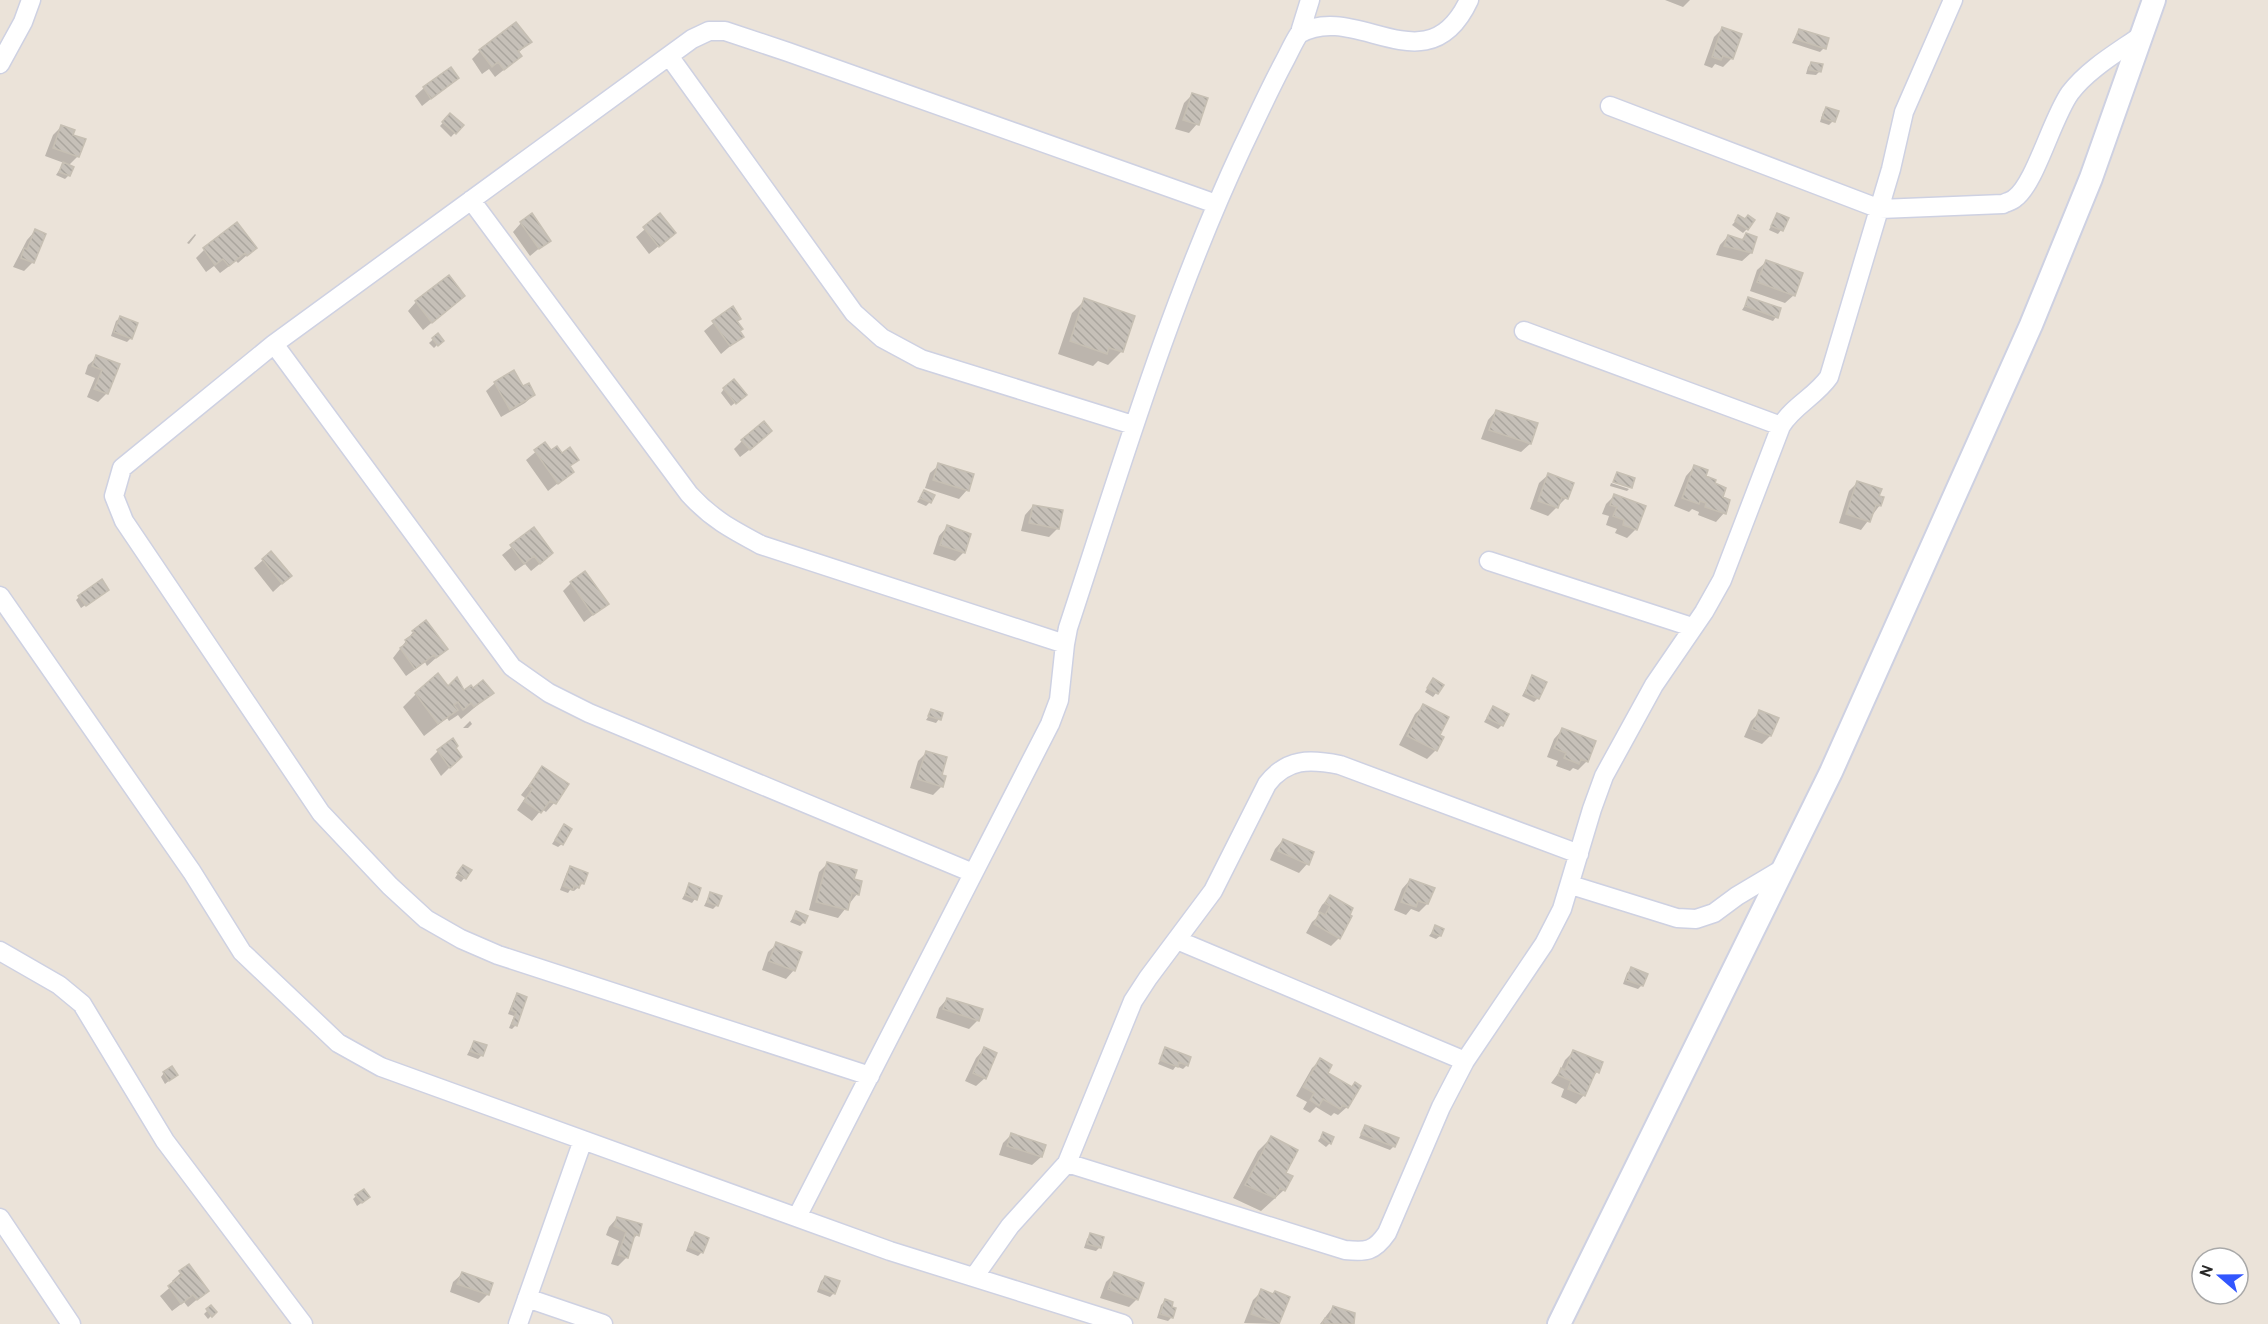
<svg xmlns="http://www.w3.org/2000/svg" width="2268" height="1324" viewBox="0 0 2268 1324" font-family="Overpass,sans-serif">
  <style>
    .shadow { fill: #0003 }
    .building { fill: url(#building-back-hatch); stroke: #c6bfb3; stroke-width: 1.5 }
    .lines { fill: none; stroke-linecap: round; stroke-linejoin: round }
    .minor-casing { stroke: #ced1e2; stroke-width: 21 }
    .tertiary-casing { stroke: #ced1e2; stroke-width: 26 }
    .minor { stroke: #fff; stroke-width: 18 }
    .tertiary { stroke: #fff; stroke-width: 22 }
  </style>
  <defs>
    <pattern id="building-back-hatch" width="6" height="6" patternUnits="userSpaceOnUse" patternTransform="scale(1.5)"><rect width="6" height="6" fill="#c6c0b8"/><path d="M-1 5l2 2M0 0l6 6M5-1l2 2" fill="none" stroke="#aaa59e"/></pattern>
  </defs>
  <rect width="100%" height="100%" fill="#ebe3d9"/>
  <path class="shadow" d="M1665 0H1690L1683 7Z
    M1722 29 1732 58 1723 67 1715 64 1712 68 1704 65 1714 37Z
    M1799 30 1824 48 1820 52 1792 43Z
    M530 42 518 53 511 64 495 77 489 69 482 74 472 59 480 51Z
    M1811 63 1820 71 1816 75 1806 74 1808 67Z
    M457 78 422 106 415 96 424 88Z
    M1192 95 1206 99 1197 124 1189 133 1175 129 1184 103Z
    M1827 108 1833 121 1829 125 1820 122 1823 112Z
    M450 115 462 125 451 137 440 126Z
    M61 127 71 135 78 156 68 166 69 175 65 179 56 175 64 163 45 156 53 135Z
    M1777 214 1781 230 1778 234 1769 230Z
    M660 216 665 241 649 254 636 237Z
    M1739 217 1747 229 1743 233 1732 225Z
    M521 223 549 240 530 256 513 232Z
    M35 231 33 262 24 271 13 267 27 240Z
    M195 234 196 235 189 244 187 243Z
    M1746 235 1751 253 1742 261 1716 255 1720 245 1728 236 1740 241Z
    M255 248 238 263 236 261 220 273 214 266 206 272 196 258 204 250Z
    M1766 262 1794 295 1785 303 1750 291 1757 270Z
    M463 296 423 330 408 311 416 302Z
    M1749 299 1776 317 1773 321 1742 310Z
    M1085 300 1133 317 1121 352 1108 365 1098 361 1093 366 1058 354 1072 313Z
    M732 308 738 332 742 336 721 354 704 331Z
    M120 318 131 338 127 342 111 336 116 321Z
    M438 335 442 340 434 348 429 343Z
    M97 357 118 365 107 393 98 402 87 397 95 378 85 374 88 365Z
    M495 383 522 388 534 395 525 403 501 417 486 391Z
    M724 389 741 398 731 406 721 393Z
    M1496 411 1536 424 1530 444 1521 452 1481 439 1488 420Z
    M762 440 740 457 734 449 742 441Z
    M545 444 551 452 577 460 569 467 572 472 548 491 526 460Z
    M939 465 967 490 959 499 925 488 930 473Z
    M1694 467 1713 484 1721 498 1724 513 1716 522 1698 515 1699 512 1692 509 1689 512 1674 506 1686 476Z
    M1548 475 1572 484 1566 498 1548 516 1530 509 1539 483Z
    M1611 483 1629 489 1627 491 1610 486Z
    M1857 483 1878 497 1880 505 1861 530 1839 523 1849 491Z
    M924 492 930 502 926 506 917 502Z
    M1614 496 1636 529 1627 538 1615 533 1617 529 1606 525 1609 516 1602 514 1606 504Z
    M1033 506 1057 529 1049 537 1021 531 1025 515Z
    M947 527 964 552 955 561 933 554 939 536Z
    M534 529 543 561 531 571 525 564 515 571 502 555Z
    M271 553 290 576 273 592 254 568Z
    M571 583 607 604 584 622 563 591Z
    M103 593 81 608 76 600 79 597Z
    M413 632 446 649 427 666 425 662 406 676 393 658Z
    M1532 677 1538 698 1534 702 1522 696Z
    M1430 684 1442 685 1433 697 1425 692Z
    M448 688 464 692 472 690 492 693 461 719 458 715 449 721 447 718 424 736 403 707 416 694Z
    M1424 705 1438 735 1442 738 1435 751 1427 759 1399 745 1415 714Z
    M1493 708 1502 725 1498 729 1484 722Z
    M932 711 939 719 936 723 926 720Z
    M1760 712 1770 736 1762 744 1744 737 1751 721Z
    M470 721 472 724 468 728H463Z
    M1562 730 1587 761 1578 770 1573 768 1570 771 1556 766 1558 761 1547 757 1554 739Z
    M454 748 460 757 441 776 430 759 438 751Z
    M926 753 940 776 942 786 933 795 910 788 918 761Z
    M543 767 567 784 554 803 546 812 542 809 532 821 517 810 525 798 521 795Z
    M564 826 562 844 558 847 552 844Z
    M1283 840 1307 864 1299 873 1270 860 1275 849Z
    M827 864 853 880 857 894 838 918 809 910 819 872Z
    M571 868 583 883 574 891 570 890 568 893 560 890 567 872Z
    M460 870 470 871 461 882 455 878Z
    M1410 880 1427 904 1419 912 1411 909 1406 915 1394 910 1402 889Z
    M690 885 695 899 692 903 682 899Z
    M710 894 717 905 713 909 704 906Z
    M1330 897 1348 915 1339 938 1331 946 1306 933 1312 922 1321 914 1318 912 1322 905Z
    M796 913 804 922 800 926 790 922Z
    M1436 927 1440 936 1436 939 1429 936Z
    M777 944 794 970 786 979 762 970 768 952Z
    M1631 969 1642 985 1638 989 1623 984 1627 973Z
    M517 995 516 1025 512 1029 509 1028 514 1016 508 1014 514 999Z
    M947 999 978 1020 969 1029 936 1018 939 1008Z
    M474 1042 482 1055 478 1059 467 1055Z
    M984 1049 985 1078 976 1086 965 1081 976 1058Z
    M1166 1049 1187 1065 1183 1069 1176 1066 1173 1070 1158 1064Z
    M1574 1051 1597 1072 1592 1078 1584 1095 1576 1104 1561 1097 1564 1089 1551 1083 1560 1071 1565 1060Z
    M1321 1060 1326 1074 1350 1088 1355 1084 1347 1107 1338 1115 1334 1113 1331 1116 1316 1107 1310 1113 1303 1109 1307 1102 1296 1096 1312 1068Z
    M164 1073 176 1075 165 1084 161 1077Z
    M1365 1127 1394 1146 1390 1150 1359 1138Z
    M1323 1134 1330 1143 1326 1147 1318 1141Z
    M1011 1135 1044 1146 1041 1157 1032 1165 999 1155 1003 1143Z
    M1271 1138 1284 1174V1190L1261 1211 1233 1198 1258 1151Z
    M356 1196 364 1201 357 1206 353 1199Z
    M617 1218 637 1235 632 1240 627 1257 618 1266 611 1264 619 1241 606 1235 609 1227Z
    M695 1234 702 1252 698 1256 686 1251 691 1237Z
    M1090 1235 1100 1247 1096 1251 1084 1248 1087 1239Z
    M188 1266 207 1291 188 1307 184 1302 172 1311 160 1296 174 1284 172 1281Z
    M462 1274 488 1294 479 1303 450 1292 453 1282Z
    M1114 1274 1137 1299 1129 1307 1100 1298 1106 1282Z
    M825 1277 834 1293 830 1297 817 1292 821 1281Z
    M1262 1291 1272 1295 1288 1298 1278 1324 1244 1323 1253 1300Z
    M1165 1301 1170 1308 1174 1309 1171 1318 1168 1321 1157 1318 1161 1305Z
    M211 1307 215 1312 208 1319 204 1314Z
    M1333 1307 1352 1324H1320Z"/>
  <path class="building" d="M516 22 532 42 518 51 522 56 504 70 498 62 492 67 479 50Z
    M1722 27 1742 34 1733 59 1723 56 1721 60 1712 57Z
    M1799 29 1829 38 1826 49 1795 39Z
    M1811 62 1823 64 1821 72 1809 70Z
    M451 67 459 78 431 99 423 87Z
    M1192 93 1208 98 1199 125 1183 120Z
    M1826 107 1839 111 1835 122 1822 118Z
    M450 113 464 125 456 134 442 122Z
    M61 125 75 130 73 135 86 139 79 157 53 148Z
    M63 162 74 167 70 176 59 172Z
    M532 213 551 241 539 249 520 222Z
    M660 213 676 233 659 247 643 227Z
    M1777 213 1789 218 1783 231 1771 226Z
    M1738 215 1745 219 1748 215 1755 220 1748 230 1735 221Z
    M237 222 257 248 247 256 245 253 229 266 223 259 215 265 203 248Z
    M35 229 46 234 34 263 21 258 24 248 27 249Z
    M1746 233 1757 237 1752 253 1724 246 1728 235 1743 240Z
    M1766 260 1803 273 1795 296 1757 282Z
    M449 275 465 296 432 323 415 301Z
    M1748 297 1781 308 1778 318 1745 306Z
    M1084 298 1135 316 1123 352 1109 348 1107 354 1070 341Z
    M733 306 741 319 737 321 743 329 740 331 744 337 730 346 712 321Z
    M120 316 138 323 132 339 114 332Z
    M438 333 444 341 438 346 432 338Z
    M96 355 120 364 108 394 94 389 102 370 92 366Z
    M514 370 523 386 529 383 535 395 510 410 494 382Z
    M734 379 747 395 736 404 723 388Z
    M1496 410 1538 423 1531 444 1489 430Z
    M764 421 772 431 750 450 741 440Z
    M545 442 551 450 557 446 562 453 570 447 579 460 570 466 574 472 558 484 534 450Z
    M938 463 974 474 969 491 933 480Z
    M1694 465 1708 470 1706 476 1716 480 1715 483 1726 488 1723 497 1730 500 1726 514 1705 507 1706 503 1700 501 1699 504 1682 498Z
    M1617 472 1635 478 1632 488 1613 482Z
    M1548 473 1574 483 1568 499 1562 497 1558 508 1538 501Z
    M1857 481 1882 489 1879 496 1884 497 1881 506 1876 505 1870 522 1846 514Z
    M924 490 935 495 931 503 920 498Z
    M1614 494 1646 506 1637 530 1623 525 1624 520 1613 516 1617 507 1610 505Z
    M1033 505 1063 510 1059 529 1029 523Z
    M947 525 971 534 965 553 940 545Z
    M534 527 553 553 540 564 534 556 524 564 510 545Z
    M271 551 292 576 282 584 262 559Z
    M585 571 609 604 593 615 570 582Z
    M102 579 109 590 86 606 78 596Z
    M426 620 448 649 436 658 434 655 415 669 400 648 407 643 405 640 415 633 412 631Z
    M438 673 448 686 457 677 464 690 471 685 473 688 483 680 494 693 474 707 471 703 463 710 458 702 454 705 458 710 438 724 415 693Z
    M1532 675 1547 682 1539 699 1525 693Z
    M1433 678 1444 685 1438 694 1427 688Z
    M1423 704 1449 717 1440 735 1444 737 1437 751 1407 736Z
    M1493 706 1509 714 1503 726 1487 718Z
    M931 709 943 713 941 720 928 716Z
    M1759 710 1779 718 1771 736 1752 729Z
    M1562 728 1596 741 1588 762 1581 759 1579 764 1564 758 1566 753 1554 748Z
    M453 738 458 746 456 748 462 757 450 768 437 750Z
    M926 751 947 757 942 775 946 776 943 787 917 779Z
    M542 766 569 784 556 804 550 801 541 813 524 801 533 788 529 786Z
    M564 824 572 829 563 845 555 840Z
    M1283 839 1314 852 1309 865 1278 851Z
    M827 862 857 870 854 879 862 881 859 895 852 893 848 910 816 902Z
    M463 865 472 870 466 879 457 873Z
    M570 866 588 873 584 884 581 883 579 888 574 886 573 890 563 886Z
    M1410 879 1435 888 1428 904 1418 901 1416 907 1401 902Z
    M689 883 701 888 697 900 685 895Z
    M710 892 722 896 718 906 707 902Z
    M1330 895 1353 908 1350 915 1352 916 1340 939 1314 924 1320 912 1325 915 1330 906 1325 903Z
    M796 911 808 916 805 923 793 918Z
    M1435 925 1444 929 1441 936 1432 933Z
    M776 942 802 952 795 971 769 961Z
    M1631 967 1648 974 1643 986 1626 980Z
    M517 993 527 997 517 1026 512 1024 516 1012 511 1010Z
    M947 998 983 1009 979 1021 943 1009Z
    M474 1041 487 1045 483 1056 470 1051Z
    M984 1047 997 1053 986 1079 973 1073Z
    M1165 1047 1191 1057 1188 1066 1179 1062 1178 1067 1160 1060Z
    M1573 1050 1603 1062 1599 1073 1596 1071 1585 1096 1568 1089 1571 1081 1558 1075 1561 1068 1565 1070Z
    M1320 1058 1332 1065 1328 1073 1352 1087 1355 1082 1361 1086 1348 1108 1343 1105 1340 1109 1323 1099 1319 1106 1310 1100 1314 1093 1303 1087Z
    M172 1066 178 1075 169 1081 163 1072Z
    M1365 1125 1399 1138 1395 1147 1361 1134Z
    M1323 1132 1334 1137 1331 1144 1321 1137Z
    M1011 1133 1046 1145 1042 1157 1007 1146Z
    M1271 1136 1298 1150 1286 1173 1293 1176 1285 1191 1280 1188 1275 1198 1245 1185Z
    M364 1189 370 1197 362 1203 355 1195Z
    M617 1217 642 1224 639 1236 635 1234 628 1258 618 1255 626 1232 614 1226Z
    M695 1232 709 1238 703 1253 689 1247Z
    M1090 1233 1104 1237 1101 1248 1087 1244Z
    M189 1264 209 1291 197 1300 193 1295 181 1304 168 1286 182 1275 179 1271Z
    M462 1272 493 1283 489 1295 457 1284Z
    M1114 1272 1144 1283 1138 1300 1108 1289Z
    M825 1276 840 1281 835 1294 820 1288Z
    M1261 1289 1273 1294 1275 1291 1290 1297 1279 1324 1251 1314Z
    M1165 1299 1173 1302 1172 1307 1176 1308 1173 1318 1160 1314Z
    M211 1305 217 1312 212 1317 206 1309Z
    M1333 1306 1355 1313 1354 1324H1322L1325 1318 1329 1319Z"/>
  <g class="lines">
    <defs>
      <path id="minor" d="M1301 29 1310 0
        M669 56 854 313 882 338 921 359 1133 425
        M0 64 23 22 31 0
        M1610 106 1880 209 2003 204C2007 202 2012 201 2015 198 2035 184 2052 118 2070 93 2088 69 2118 52 2142 35
        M471 200 689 494C712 519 731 529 761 545L1065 644
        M1524 331 1781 426
        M274 344 512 667 549 693 589 713 973 873
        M1489 561 1692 627
        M0 596 192 872 242 952 338 1043 381 1067 890 1251 1123 1324
        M1571 885 1677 918 1696 919 1714 913 1737 896 1784 868
        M1177 940 1465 1061
        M0 951 59 985 82 1004 165 1141 303 1324
        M870 1076 498 955 461 939 426 919 390 886 321 813 124 521 114 496 122 468 274 344 692 39 709 31H725L788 52 1216 204
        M1067 1163 1133 1001 1148 978 1213 891 1267 784C1287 758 1310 759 1340 765L1579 854
        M797 1217 1050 724 1059 700 1065 644 1068 628C1121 467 1170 302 1242 148 1256 119 1269 90 1284 62 1289 53 1293 43 1299 34 1356 0 1427 90 1469 0
        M0 1218 71 1324
        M974 1277 1010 1226 1067 1163 1345 1250C1366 1252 1374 1252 1387 1233L1441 1107 1465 1061 1544 944 1562 909 1592 809 1604 776 1654 685 1704 612 1722 580 1781 426C1793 406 1816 396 1829 377L1891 169 1904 112 1953 0
        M527 1298 603 1324
        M518 1324 583 1140"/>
      <path id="tertiary" d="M1559 1324 1831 772 2031 325 2091 178 2154 0"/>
    </defs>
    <use href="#minor" class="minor-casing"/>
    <use href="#tertiary" class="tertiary-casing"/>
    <use href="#minor" class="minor"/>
    <use href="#tertiary" class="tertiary"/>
  </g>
  <g transform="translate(2220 1276) rotate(290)"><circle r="28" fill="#ffffff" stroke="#a9a9a9" stroke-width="1.5"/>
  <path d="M0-4.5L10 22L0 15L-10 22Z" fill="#3256fe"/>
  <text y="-9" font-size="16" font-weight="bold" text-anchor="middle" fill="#282828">N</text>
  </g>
</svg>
